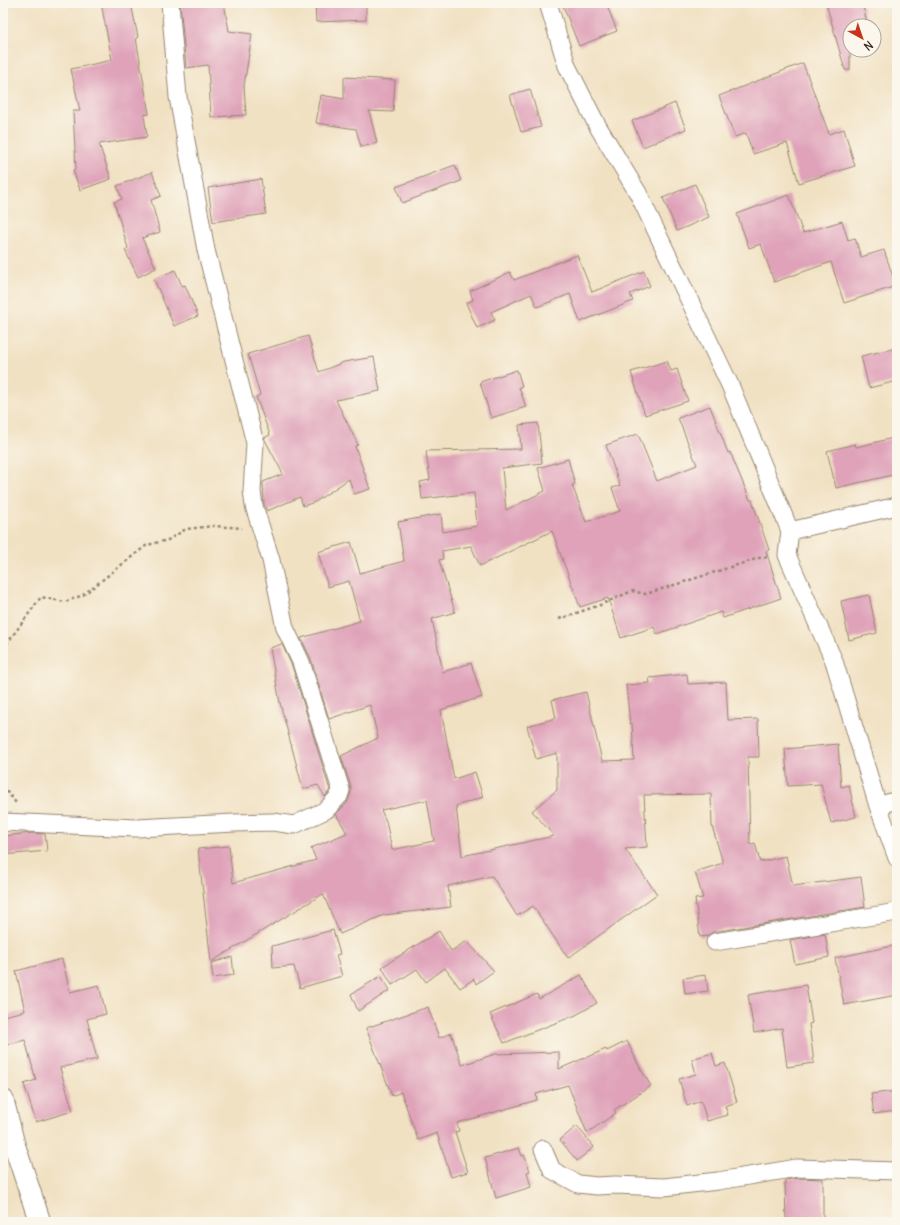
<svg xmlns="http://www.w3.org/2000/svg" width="900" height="1225" viewBox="0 0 900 1225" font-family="Delius,sans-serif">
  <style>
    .building { fill: #dfa2b9; fill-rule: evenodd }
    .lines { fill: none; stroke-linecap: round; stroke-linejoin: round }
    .minor-casing { stroke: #968670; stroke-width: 19 }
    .tertiary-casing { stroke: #968670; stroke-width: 23 }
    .path { stroke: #968670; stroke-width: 2.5; stroke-dasharray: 3 3; stroke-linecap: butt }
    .minor { stroke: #fff; stroke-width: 17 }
    .tertiary { stroke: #fff; stroke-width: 21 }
  </style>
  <rect width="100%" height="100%" fill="#fbf7ec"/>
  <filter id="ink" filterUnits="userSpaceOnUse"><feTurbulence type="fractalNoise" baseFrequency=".025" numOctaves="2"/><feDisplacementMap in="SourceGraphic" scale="8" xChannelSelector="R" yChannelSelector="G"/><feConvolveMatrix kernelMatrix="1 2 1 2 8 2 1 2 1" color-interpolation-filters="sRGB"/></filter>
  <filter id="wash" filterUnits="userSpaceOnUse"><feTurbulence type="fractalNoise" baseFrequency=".012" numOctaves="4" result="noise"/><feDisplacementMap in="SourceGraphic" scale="16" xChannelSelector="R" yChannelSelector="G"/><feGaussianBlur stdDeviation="0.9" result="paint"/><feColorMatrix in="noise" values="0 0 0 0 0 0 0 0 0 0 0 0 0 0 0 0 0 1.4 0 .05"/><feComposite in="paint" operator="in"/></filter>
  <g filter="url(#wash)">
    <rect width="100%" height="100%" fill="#f1e1c3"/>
    <g id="blocks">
      <path class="building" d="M101 3H131L138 37 136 38 149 114 144 115 147 137 99 144 111 179 80 190 73 170 76 169 73 111H80L71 69 112 60Z
        M180 3H224L229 31 252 34 244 86 246 115 211 117 208 65 186 68Z
        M315 3H366V20L316 22Z
        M562 3H606L617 31 579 46Z
        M826 3H862L868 26H850V70H845Z
        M803 63 829 134 844 129 855 166 799 183 787 143 753 154 746 133 735 137 719 96Z
        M344 77 395 80 393 112 369 111 377 143 361 147 356 129 316 123 321 95 344 99Z
        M530 89 541 127 521 132 510 95Z
        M675 103 686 129 643 147 632 121Z
        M455 165 461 181 402 203 396 187Z
        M152 172 161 196 151 200 160 232 142 238 156 268 138 277 125 250 128 248 114 202 122 199 117 186Z
        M261 179 266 214 213 222 208 188Z
        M695 184 709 217 677 231 663 198Z
        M789 195 803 233 842 221 848 240 855 238 861 257 884 250 896 286 844 303 831 262 774 282 761 244 749 248 737 214Z
        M577 255 592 292 644 271 650 286 630 294 633 301 580 322 570 294 537 307 531 294 491 312 495 320 477 328 466 303 473 300 470 291 510 272 514 280Z
        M175 270 182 286 185 285 198 316 174 326 154 279Z
        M308 336 319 372 344 362 374 357 380 391 336 400 358 445 355 446 370 489 354 494 349 479 315 502 303 506 300 497 267 511 264 504 263 482 283 474 264 438 270 435 256 397 260 395 248 354Z
        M897 348V381L869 388 861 356Z
        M667 361 671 371 677 369 688 401 645 415 631 372Z
        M517 370 522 386 519 387 526 407 491 418 480 382Z
        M710 406 728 453 730 452 750 500H752L769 550 766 551 781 598 723 618 721 612 657 634 654 627 621 638 608 598 580 607 552 531 480 566 471 546 442 551 443 559 439 560 455 612 432 619 443 672 471 663 482 697 441 710 454 779 475 772 483 797 456 806 462 856 554 836 532 811 557 790V753L536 759 527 726 556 718 552 700 586 692 602 761 634 760 632 723 630 724 626 685 650 683 649 678 687 674 688 684 726 682 728 720 758 719 759 757H748L750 845 755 843 760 862 786 856 793 886 861 877 865 907 713 932 707 936 700 937 695 899 703 898 695 872 723 863 712 826 711 794 644 795 647 847 625 849 657 894 568 958 533 906 517 916 492 876 448 886 451 907 384 915 340 934 323 894 211 962 198 849 229 846 233 883 316 860 311 848 347 833 336 814 347 803 351 793V787L341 756 378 738 370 705 329 719 311 659 301 638 360 621 349 581 328 587 318 552 351 542 360 573 404 561 398 522 441 514 443 532 477 526 474 493 422 499 420 482 430 480 426 451 521 449 519 425 538 423 542 463 502 468 506 510 545 491 538 468 568 459 575 484 572 485 586 522 620 511 612 488 620 486 606 445 638 434 657 481 697 465 678 418ZM427 800 434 841 392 850 386 821 381 810Z
        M897 437V474L836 488 827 451 855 444 856 447Z
        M869 595 877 633 849 640 841 601Z
        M282 644 292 666 330 790 325 797 318 785 303 789 280 703 270 648Z
        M838 744 841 787 849 785 856 817 831 823 821 784 788 786 785 749Z
        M32 833 45 834 47 851 3 855V836Z
        M333 930 340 954 336 955 342 976 300 988 294 966 273 968 272 946Z
        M439 931 451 951 467 941 494 971 476 984 474 979 460 988 445 968 426 982 417 969 392 985 382 967Z
        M825 934 829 957 795 964 790 940Z
        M897 945V995L844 1005 835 958Z
        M232 957 234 975 213 978 211 963Z
        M62 959 70 992 99 985 106 1014 87 1019 97 1059 60 1068 73 1111 36 1122 24 1084 36 1080 25 1040 6 1045 3 1034V1016L25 1011 16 971Z
        M581 975 597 1003 576 1015 504 1043 490 1014 537 994 539 999Z
        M706 975 708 991 685 994 683 978Z
        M381 976 390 990 358 1011 351 994Z
        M806 985 812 1023 809 1024 814 1063 787 1067 782 1028 754 1033 748 995Z
        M428 1007 439 1038 451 1033 462 1065 495 1054 559 1052V1069L606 1049 607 1051 627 1041 640 1068 651 1086 614 1110 616 1113 587 1133 568 1085 536 1094 537 1100 457 1123 459 1131 455 1132 468 1172 451 1177 437 1133 418 1140 401 1092 392 1096 366 1028Z
        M712 1053 716 1066 725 1063 737 1102 725 1106 728 1115 707 1121 701 1101 687 1106 679 1079 696 1074 692 1059Z
        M897 1091V1111L874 1114 871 1094Z
        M577 1126 594 1147 577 1161 560 1140Z
        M519 1148 522 1156 524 1155 530 1171 527 1172 531 1187 496 1198 485 1158Z
        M798 1178 823 1179V1220L786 1221 785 1180Z"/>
    </g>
  </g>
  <g filter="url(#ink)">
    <use href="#blocks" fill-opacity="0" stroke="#968670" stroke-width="1"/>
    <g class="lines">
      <defs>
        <path id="minor" d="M548 3 567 66 597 125 638 193 730 385 790 531 787 555 834 661 878 806 897 858
          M790 531 897 506
          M878 806 897 800
          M3 822 137 828 234 823 273 822 294 825 326 810 339 796 341 790 301 662 285 628 271 560 254 506 252 491 255 443 206 250 178 97 170 3
          M715 942 897 912
          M543 1149 552 1170 578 1184 597 1186 615 1185 664 1187 718 1181 797 1168 897 1171"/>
        <path id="tertiary" d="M3 1100 14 1144 40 1222"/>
      </defs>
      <use href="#minor" class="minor-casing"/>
      <use href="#tertiary" class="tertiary-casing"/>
      <path class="path" d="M559 619 600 605 632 591 646 594 759 558 769 557
        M3 649 41 597 65 602 83 595 147 545 168 540 186 529 214 526 242 528
        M3 786 16 803"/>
      <use href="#minor" class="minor"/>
      <use href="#tertiary" class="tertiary"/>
    </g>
  </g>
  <rect width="900" height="1225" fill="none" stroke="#fbf7ec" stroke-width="16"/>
  <g transform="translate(862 38) rotate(140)"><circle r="19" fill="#fbf7ec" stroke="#aea59a"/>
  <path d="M0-3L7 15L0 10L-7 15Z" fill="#c8321e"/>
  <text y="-6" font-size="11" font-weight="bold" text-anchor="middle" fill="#3b2a1e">N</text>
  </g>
</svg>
